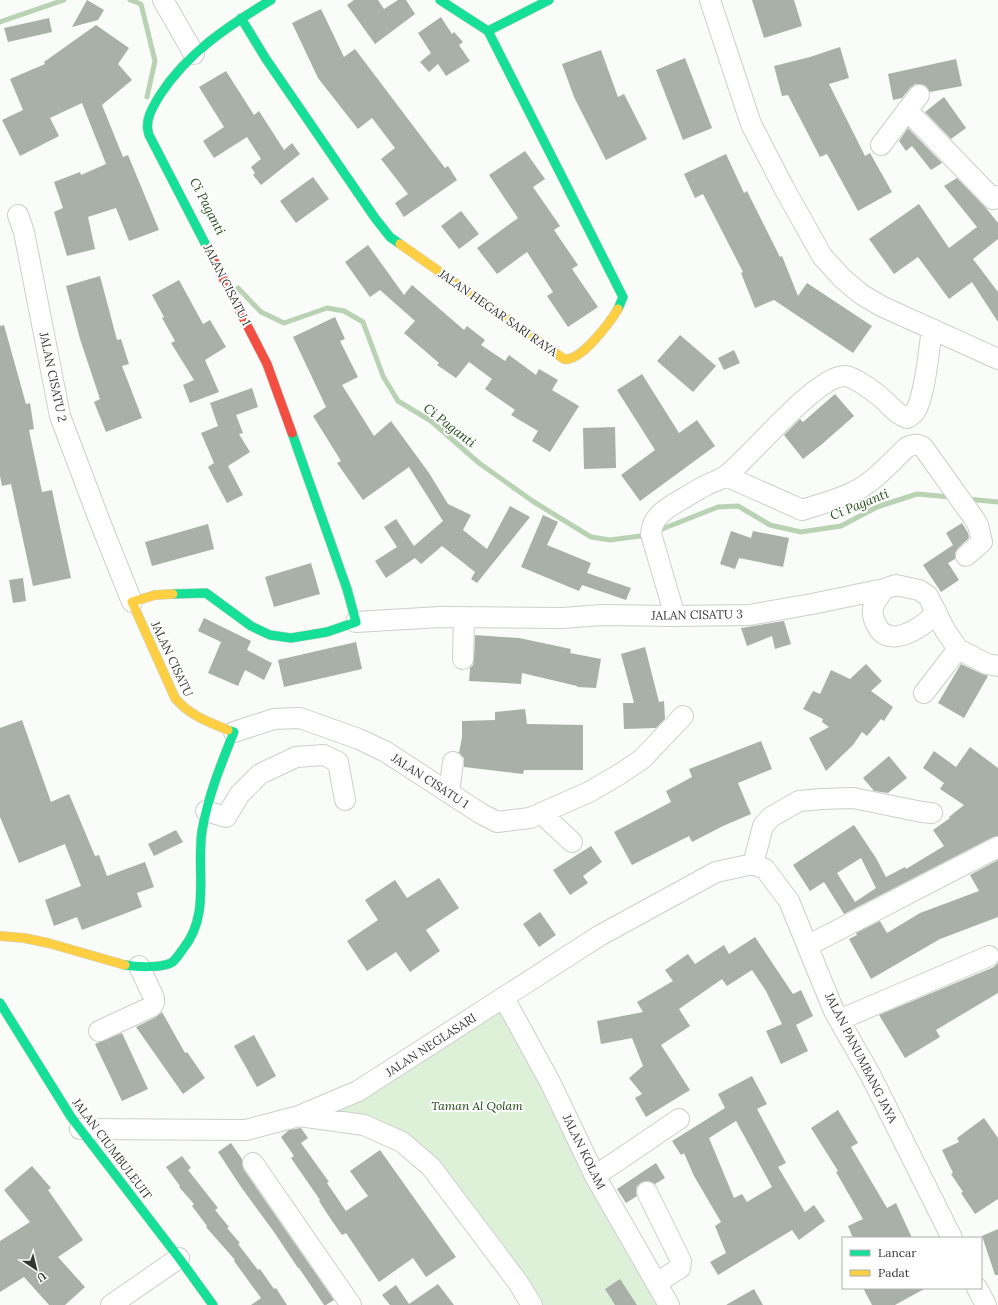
<svg xmlns="http://www.w3.org/2000/svg" width="998" height="1305" viewBox="0 0 998 1305" font-family="Lora,serif">
  <style>
    .green { fill: #dcf1d8 }
    .lines { fill: none; stroke-linecap: round; stroke-linejoin: round }
    .stream { stroke: #b9d2b4; stroke-width: 5 }
    .building { fill: #a9b0a7; fill-rule: evenodd }
    .street-casing { stroke: #cdcfcc; stroke-width: 22 }
    .fast-casing { stroke: #cdcfcc; stroke-width: 10 }
    .slow-casing { stroke: #cdcfcc; stroke-width: 10 }
    .jam-casing { stroke: #cdcfcc; stroke-width: 10 }
    .street { stroke: #fefffe; stroke-width: 20 }
    .fast { stroke: #16e098; stroke-width: 9 }
    .slow { stroke: #ffcf43; stroke-width: 9 }
    .jam { stroke: #f24e42; stroke-width: 9 }
    .labels { text-anchor: middle; stroke-width: 4; stroke-linejoin: round; paint-order: stroke }
    .street-label { font-size: 12px; fill: #353734; stroke: #fff }
    .park-label { font-size: 12px; font-style: italic; fill: #144108; stroke: #fff }
    .water-label { font-size: 13px; font-style: italic; fill: #224f18; stroke: #fff }
  </style>
  <rect width="100%" height="100%" fill="#f9fcf8"/>
  <path class="green" d="M504 998 666 1305H532L402 1142 299 1116Z"/>
  <g class="lines">
    <path class="stream" d="M130 0 141 4 155 61 147 97
      M0 22 64 0
      M238 288 261 312 284 323 327 308 344 311 363 322 383 376 398 401 431 421 479 463 534 502 591 537 610 540 648 535
      M967 499 998 502
      M657 531 718 507 738 506 770 525 801 532 841 526 877 507 917 494 951 497"/>
  </g>
  <path class="building" d="M87 0 104 10 98 20 72 27Z
    M354 0H378L384 9 398 0H406L415 14 375 44 347 5Z
    M752 0H794L802 26 764 38Z
    M321 9 344 57 355 49 445 168 448 166 457 180 404 217 395 203 408 194 381 159 395 148 372 118 358 129 318 78 292 23Z
    M441 17 452 34 454 32 463 42 459 45 470 61 446 76 438 64 429 72 420 62 431 53 418 33Z
    M49 18 52 32 8 42 4 28Z
    M96 25 129 48 118 64 132 80 102 105 123 157 128 155 159 230 129 241 116 208 88 217 95 249 67 256 54 212 63 208 54 182 80 172 81 175 106 164 82 103 50 118 59 136 20 156 2 120 23 110 10 79 45 64 44 62Z
    M840 47 849 78 829 84 865 156 870 153 892 192 858 211 827 154 820 157 788 95 782 96 774 66 810 57Z
    M601 50 618 97 624 94 647 139 606 160 574 97 562 64Z
    M685 58 712 128 683 140 656 70Z
    M956 59 962 86 930 92 926 86 920 84H915L910 88 902 98 893 100 888 74Z
    M226 71 254 115 259 111 284 150 292 143 300 154 261 185 253 175 255 173 251 167 261 159 247 137 214 158 203 141 224 127 199 87Z
    M944 97 966 128 951 139 925 112Z
    M908 128 942 163 931 170 912 146 906 151 899 141Z
    M525 151 545 179 533 187 560 226 554 230 578 265 572 269 598 307 568 327 547 296 553 292 527 252 497 274 477 248 518 218 489 175Z
    M726 154 744 193 747 191 780 257 782 256 798 296 807 283 872 326 853 353 774 300 755 308 741 273 743 272 703 194 695 198 684 174Z
    M313 177 329 199 296 223 280 201Z
    M957 178 986 208 998 223V239L973 259 998 292V322L972 282 949 299 918 257 894 274 869 239 919 204 949 248 977 227 944 186Z
    M461 211 479 234 459 249 441 226Z
    M368 245 404 295 412 285 464 330 467 326 485 340 481 345 505 361 509 355 536 375 539 369 558 380 552 390 579 406 550 452 532 441 538 431 511 415 515 410 485 389 492 379 469 362 456 378 437 365 439 363 404 333 415 321 380 290 370 297 345 262Z
    M100 276 117 340 121 339 129 364 122 366 142 418 106 432 94 402 100 399 80 339 66 286Z
    M179 280 203 324 210 320 226 347 205 360 219 392 190 403 183 385 194 380 171 343 175 341 162 318 164 317 152 295Z
    M335 317 345 339 340 341 358 377 342 385 374 436 391 421 429 473 448 504 471 515 463 530 487 549 510 506 530 517 477 583 471 579 475 572 442 546 421 564 415 558 386 578 375 561 397 547 384 527 396 519 414 546 443 521 409 467 363 500 337 463 341 461 313 416 326 407 293 337Z
    M4 325 26 404 30 403 34 429 29 430 42 492 52 490 71 578 33 586 11 484 2 486 0 476V326Z
    M680 335 716 366 693 392 657 361Z
    M734 350 740 363 724 370 718 358Z
    M642 374 679 433 697 420 715 446 640 501 621 475 655 450 617 390Z
    M252 388 258 407 236 415 243 433 239 434 250 452 228 466 243 495 227 503 208 467 214 463 201 433 218 426 210 403Z
    M835 394 854 416 821 445 803 459 784 435 800 419 803 422Z
    M615 427 616 468 584 469 583 428Z
    M543 515 558 522 547 545 591 563 587 573 631 588 626 600 582 585 579 591 521 567Z
    M962 523 968 533 969 538 958 548 955 553V559L948 563 959 580 941 592 923 565 953 545 946 533Z
    M208 524 214 549 152 566 145 542Z
    M731 531 751 538 753 531 789 538 783 567 739 558 735 569 720 564Z
    M311 563 320 594 274 607 265 577Z
    M23 578 26 601 13 603 9 580Z
    M204 618 251 641 247 650 272 663 264 680 245 670 238 686 208 673 221 642 198 631Z
    M784 621 791 644 775 649 772 636 747 646 741 628Z
    M475 635 519 638 571 649 570 653 601 659 596 688 577 687V686L522 673 521 684 469 681 470 668 473 665 474 659Z
    M356 642 362 669 284 687 278 660Z
    M645 647 659 702 664 701 665 719 656 728 624 729 623 703H634L621 654Z
    M866 664 882 681 871 691 893 707 884 721 881 719 867 736 862 732 853 745 826 771 809 738 829 727 822 722 823 719 803 709 813 691 820 694 831 670 850 679Z
    M961 664 982 674 988 676 964 718 938 703Z
    M525 709 527 724 583 725V770H524L523 774 464 767V758L459 753 462 737V721L495 720V712Z
    M22 720 51 802 69 794 95 856 99 855 107 876 145 862 154 887 137 893 142 907 82 930 77 917 54 926 45 900 81 886 65 844 19 863 0 817V728Z
    M761 741 772 769 738 783 751 814 723 826 692 842 689 836 632 865 614 832 671 802 666 791 692 777 689 769Z
    M970 747 998 768V836L993 837 844 914 824 882 810 891 793 865 854 825 876 858 886 877 905 867 906 869 944 846 933 830 950 818 949 817 964 805 940 789 944 783 923 768 934 751 956 767ZM861 858 876 888 855 902 837 873Z
    M889 756 907 778 888 793 874 791 863 778Z
    M176 830 183 842 154 856 148 844Z
    M591 846 602 862 583 876 588 883 570 895 553 870Z
    M998 860V917L940 939 871 979 849 939 857 935 856 933 880 921 887 933 920 913 979 891 970 875Z
    M439 878 459 908 426 930 440 951 410 972 396 952 367 971 347 941 378 920 365 900 395 880 407 898Z
    M540 912 556 935 539 947 523 924Z
    M755 937 793 994 801 990 813 1016 796 1025 808 1051 781 1064 766 1031 782 1024 766 991 752 970 727 986 722 979 679 1009 690 1026 661 1045 690 1090 646 1117 635 1098 642 1094 629 1078 643 1066 632 1038 601 1044 597 1021 643 1012 637 1002 673 981 665 970 688 954 695 964 724 945 729 954Z
    M998 963V993L936 1030 940 1037 905 1058 879 1015 994 967Z
    M162 1012 185 1053 187 1052 205 1078 183 1094 136 1027 156 1017Z
    M122 1033 148 1089 122 1101 95 1044Z
    M254 1035 276 1076 257 1087 234 1046Z
    M752 1076 767 1104 757 1109 786 1163 778 1167 805 1212 814 1205 825 1221 799 1240 792 1230 718 1275 710 1262 726 1253 715 1226 721 1222 694 1176 684 1153 681 1155 672 1141 725 1108 718 1094ZM736 1121 772 1187 747 1202 742 1194 734 1198 709 1138Z
    M838 1110 858 1143 851 1147 887 1208 896 1203 912 1238H853L848 1226 863 1219 836 1172 838 1171 811 1128Z
    M984 1118 998 1138V1199L975 1214 961 1193 963 1192 951 1174 953 1173 942 1150 959 1142 957 1138Z
    M301 1128 308 1138 301 1143 329 1182 327 1183 346 1211 368 1196 350 1171 380 1150 456 1257 426 1277 413 1258 379 1282 346 1233 342 1235 332 1221 319 1201 320 1200 291 1158 294 1156 281 1137 289 1130Z
    M231 1143 242 1159V1164L244 1170 334 1300 326 1305H324L299 1268H298L274 1232 241 1187 218 1152Z
    M182 1156 191 1168 188 1170 218 1208 215 1210 229 1227 227 1228 240 1243 238 1244 258 1270 260 1269 274 1289 276 1288 287 1305H251L261 1298 234 1261 235 1260 206 1227 207 1226 192 1206 194 1204 179 1187 180 1186 166 1167Z
    M656 1163 665 1178 655 1184 648 1181 642 1182 637 1186 636 1191 637 1196 626 1203 617 1189Z
    M32 1166 51 1188 48 1190 83 1240 58 1257 85 1287 65 1305H49L24 1277 0 1292V1241L30 1222 4 1190Z
    M998 1229V1275H995L982 1236Z
    M620 1279 637 1305H615L605 1289Z
    M438 1284 454 1305H390L382 1295 396 1285 409 1304Z
    M863 1288H926L895 1305H872Z
    M754 1289 763 1305H726Z"/>
  <g class="lines">
    <defs>
      <path id="street" d="M163 0 194 54
        M710 0 751 124 784 188 822 256 843 279 861 294 881 306 998 359
        M907 110 993 199 998 196
        M881 145 919 95
        M18 215 24 232 60 416 100 522 132 602
        M726 476 802 510C820 504 838 500 855 491 875 481 891 462 907 447 913 445 917 443 923 447L973 517 978 525 982 542 966 556
        M884 589C881 594 876 600 874 605 871 613 873 619 877 626 887 646 912 633 925 623 929 620 933 615 936 611
        M675 616 651 534C652 515 669 507 684 498 691 494 698 489 705 486 712 482 721 480 727 475 751 456 817 375 845 376 855 377 878 394 886 402 892 408 898 415 907 418 910 416 913 415 915 412 925 397 929 349 932 329
        M356 622 440 617 562 618 602 615 675 616 749 615 812 604 884 589 896 585 919 590 928 596 945 630 958 649 987 664 998 666
        M463 659 464 617
        M924 693 958 649
        M234 732 274 719 300 718 359 739 386 752 480 813 497 822 530 818 589 792 620 774 642 759 683 716
        M449 793 453 762
        M206 811 226 817 240 794 260 774 296 757 324 755 338 762 345 800
        M541 813 572 842
        M753 864 765 869 789 901 834 1011 871 1076 952 1238
        M753 864 763 826 771 817 799 801 822 799 853 798 922 812 932 813
        M807 946 998 847
        M504 998 550 1082 595 1176 669 1305
        M839 1020 989 956
        M99 1031 151 1007 154 1003V998L139 966
        M299 1116 364 1125 402 1142 431 1167 517 1281 532 1305
        M80 1129 246 1130 299 1116 358 1091 599 936 716 872 753 864
        M253 1163 351 1305
        M595 1176 679 1119
        M647 1192 681 1261 680 1268 656 1283
        M977 1288 986 1305
        M111 1305 179 1258"/>
      <path id="fast" d="M440 0 488 31 549 0
        M241 18 266 59 375 218 390 237 400 244
        M488 31 623 297 618 309
        M208 249 149 135C144 121 152 108 160 95 187 53 228 26 271 0
        M173 594 206 593 251 626 270 635 291 638 327 632 356 622 347 589 292 433
        M125 965C137 967 160 968 171 963 176 960 179 954 183 949 211 914 196 872 202 831 208 796 221 764 234 732L228 730
        M0 1003 71 1117 179 1258 213 1305"/>
      <path id="slow" d="M400 244 564 359C581 362 610 322 618 309
        M173 594 155 595 132 602 175 698C189 715 208 722 228 730
        M0 936 24 938 48 943 125 965"/>
      <path id="jam" d="M208 249 267 364 292 433"/>
    </defs>
    <use href="#street" class="street-casing"/>
    <use href="#fast" class="fast-casing"/>
    <use href="#slow" class="slow-casing"/>
    <use href="#jam" class="jam-casing"/>
    <use href="#street" class="street"/>
    <use href="#fast" class="fast"/>
    <use href="#slow" class="slow"/>
    <use href="#jam" class="jam"/>
  </g>
  <g class="labels">
    <g class="street-label">
      <text transform="translate(227 285) rotate(63)" y="4">JALAN CISATU 1</text>
      <text transform="translate(498 313) rotate(35)" y="4">JALAN HEGAR SARI RAYA</text>
      <text transform="translate(53 377) rotate(78)" y="4">JALAN CISATU 2</text>
      <text transform="translate(697 615) rotate(-1)" y="4">JALAN CISATU 3</text>
      <text transform="translate(172 659) rotate(65)" y="4">JALAN CISATU</text>
      <text transform="translate(430 781) rotate(33)" y="4">JALAN CISATU 1</text>
      <text transform="translate(431 1045) rotate(-33)" y="4">JALAN NEGLASARI</text>
      <text transform="translate(861 1058) rotate(63)" y="4">JALAN PANUMBANG JAYA</text>
      <text transform="translate(112 1149) rotate(53)" y="4">JALAN CIUMBULEUIT</text>
      <text transform="translate(584 1152) rotate(64)" y="4">JALAN KOLAM</text>
    </g>
    <g class="park-label">
      <text x="477" y="1110">Taman Al Qolam</text>
    </g>
    <g class="water-label">
      <text transform="translate(208 206) rotate(63)" y="5">Ci Paganti</text>
      <text transform="translate(450 425) rotate(38)" y="5">Ci Paganti</text>
      <text transform="translate(859 504) rotate(-22)" y="5">Ci Paganti</text>
    </g>
  </g>
  <rect x="842" y="1237" width="140" height="52" fill="#ffffff" stroke="#aeafae"/>
  <rect x="850" y="1250" width="20" height="6" fill="#16e098" stroke="#aeafae"/>
  <text x="878" y="1257" font-size="12" fill="#353734">Lancar</text>
  <rect x="850" y="1270" width="20" height="6" fill="#ffcf43" stroke="#aeafae"/>
  <text x="878" y="1277" font-size="12" fill="#353734">Padat</text>
  <g transform="translate(36 1269) rotate(145)" stroke="#ffffff" stroke-width="3" paint-order="stroke">
  <path d="M0-3L7 15L0 10L-7 15Z" fill="#353734"/>
  <text y="-6" font-size="11" font-weight="bold" text-anchor="middle" fill="#353734">U</text>
  </g>
</svg>
